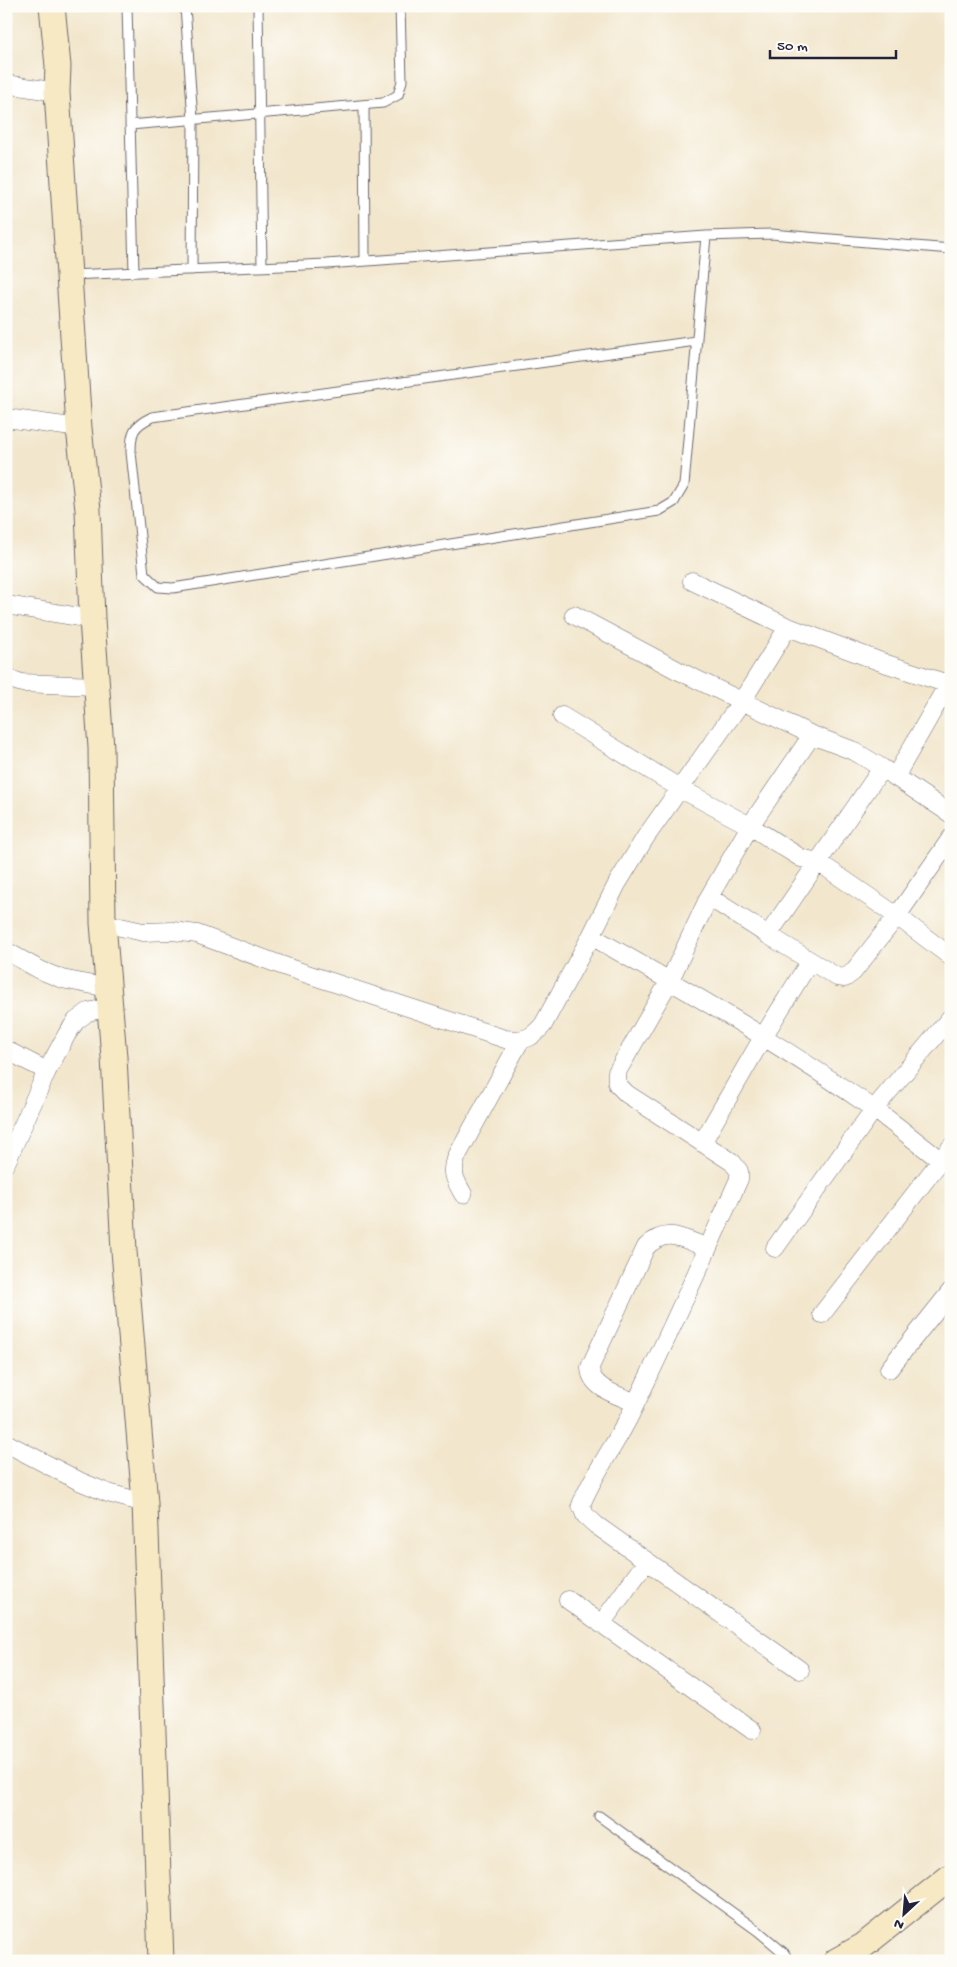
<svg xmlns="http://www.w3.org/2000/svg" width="957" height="1967" viewBox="0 0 957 1967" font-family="'Gochi Hand',sans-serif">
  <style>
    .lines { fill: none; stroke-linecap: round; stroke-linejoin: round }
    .lane-casing { stroke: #6b676e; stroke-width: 11 }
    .street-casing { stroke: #6b676e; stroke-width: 19 }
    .secondary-casing { stroke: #6b676e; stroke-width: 27 }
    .lane { stroke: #fff; stroke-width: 9 }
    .street { stroke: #fff; stroke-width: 18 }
    .secondary { stroke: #f7e9c3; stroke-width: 25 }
  </style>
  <rect width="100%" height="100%" fill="#fdfcf7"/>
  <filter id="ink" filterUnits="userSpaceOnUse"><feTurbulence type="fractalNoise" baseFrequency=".02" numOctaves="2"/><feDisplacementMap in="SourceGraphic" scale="10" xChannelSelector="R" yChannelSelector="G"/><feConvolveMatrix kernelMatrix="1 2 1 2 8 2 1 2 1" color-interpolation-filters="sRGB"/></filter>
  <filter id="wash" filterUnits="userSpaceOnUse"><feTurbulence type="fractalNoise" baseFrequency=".0096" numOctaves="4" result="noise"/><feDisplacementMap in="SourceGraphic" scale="20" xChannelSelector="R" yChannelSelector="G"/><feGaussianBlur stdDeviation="1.12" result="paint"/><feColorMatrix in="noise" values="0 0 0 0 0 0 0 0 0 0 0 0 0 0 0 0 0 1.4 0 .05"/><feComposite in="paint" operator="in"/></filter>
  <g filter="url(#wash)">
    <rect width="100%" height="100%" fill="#f2e6cc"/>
  </g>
  <g filter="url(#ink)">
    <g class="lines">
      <defs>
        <path id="lane" d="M127 6 134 272
          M185 6 193 120 192 270
          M258 6 262 267
          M364 105 365 261
          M130 125 383 103 398 95 402 81 400 6
          M70 275 327 264 706 236 771 234 951 249
          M696 341 152 417C133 426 131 432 131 452L144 574 158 587 173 588 659 511 674 502 684 485 706 236
          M599 1816 758 1931 784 1953 789 1961"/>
        <path id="street" d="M6 84 57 92
          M6 418 79 428
          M692 581 788 627 884 663 948 684
          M6 605 92 619
          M574 615 677 670 812 735 854 751 882 768 951 814
          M6 678 22 683 96 686
          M562 716 681 789 750 826 801 858 818 862 897 916 951 957
          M895 777 951 679
          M709 897 768 935 837 977 845 978 853 972 897 916 951 838
          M103 923 143 932 173 931 197 934 289 968 505 1039C524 1041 530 1040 543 1025L591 936 617 884 645 838 742 701 788 627
          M768 935 882 768
          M591 936C687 990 783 1046 874 1109 896 1125 918 1143 940 1160
          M6 951 40 970 62 979 108 988
          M6 1050 47 1071
          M702 1143 763 1037 810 961
          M6 1163 47 1071 67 1034 76 1021 88 1012 110 1007
          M463 1194C454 1178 451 1173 457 1156L520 1041
          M775 1248 874 1109 951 1017
          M822 1314 951 1147
          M889 1369 951 1291
          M636 1403C619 1395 590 1389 590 1367L646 1247C667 1226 683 1239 708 1248
          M6 1443 79 1481 108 1493 145 1503
          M568 1600 752 1730
          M601 1624 646 1562
          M800 1670 596 1525 585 1515 581 1505C594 1472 617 1443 632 1411 669 1335 704 1257 739 1179V1171L732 1162 627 1094 617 1084V1072L670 980 709 897 750 826 812 735"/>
        <path id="secondary" d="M52 6 58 66 57 92 79 428 88 510 92 619 101 748 103 923 114 1057 124 1251 145 1503 161 1961
          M836 1961 863 1946 951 1876"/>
      </defs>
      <use href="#lane" class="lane-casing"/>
      <use href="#street" class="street-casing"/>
      <use href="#secondary" class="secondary-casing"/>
      <use href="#lane" class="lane"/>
      <use href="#street" class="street"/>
      <use href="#secondary" class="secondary"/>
    </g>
  </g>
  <rect width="957" height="1967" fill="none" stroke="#fdfcf7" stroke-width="25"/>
  <g transform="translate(904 1914) rotate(206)" stroke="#fdfcf7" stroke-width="4" paint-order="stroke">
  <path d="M0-4L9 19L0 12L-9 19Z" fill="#22223b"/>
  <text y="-8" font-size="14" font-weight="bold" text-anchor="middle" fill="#22223b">N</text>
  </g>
  <path d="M770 50v8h126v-8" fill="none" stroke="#22223b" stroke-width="2.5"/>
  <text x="777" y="50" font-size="15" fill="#22223b" stroke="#fdfcf7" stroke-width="4" paint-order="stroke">50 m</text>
</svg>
